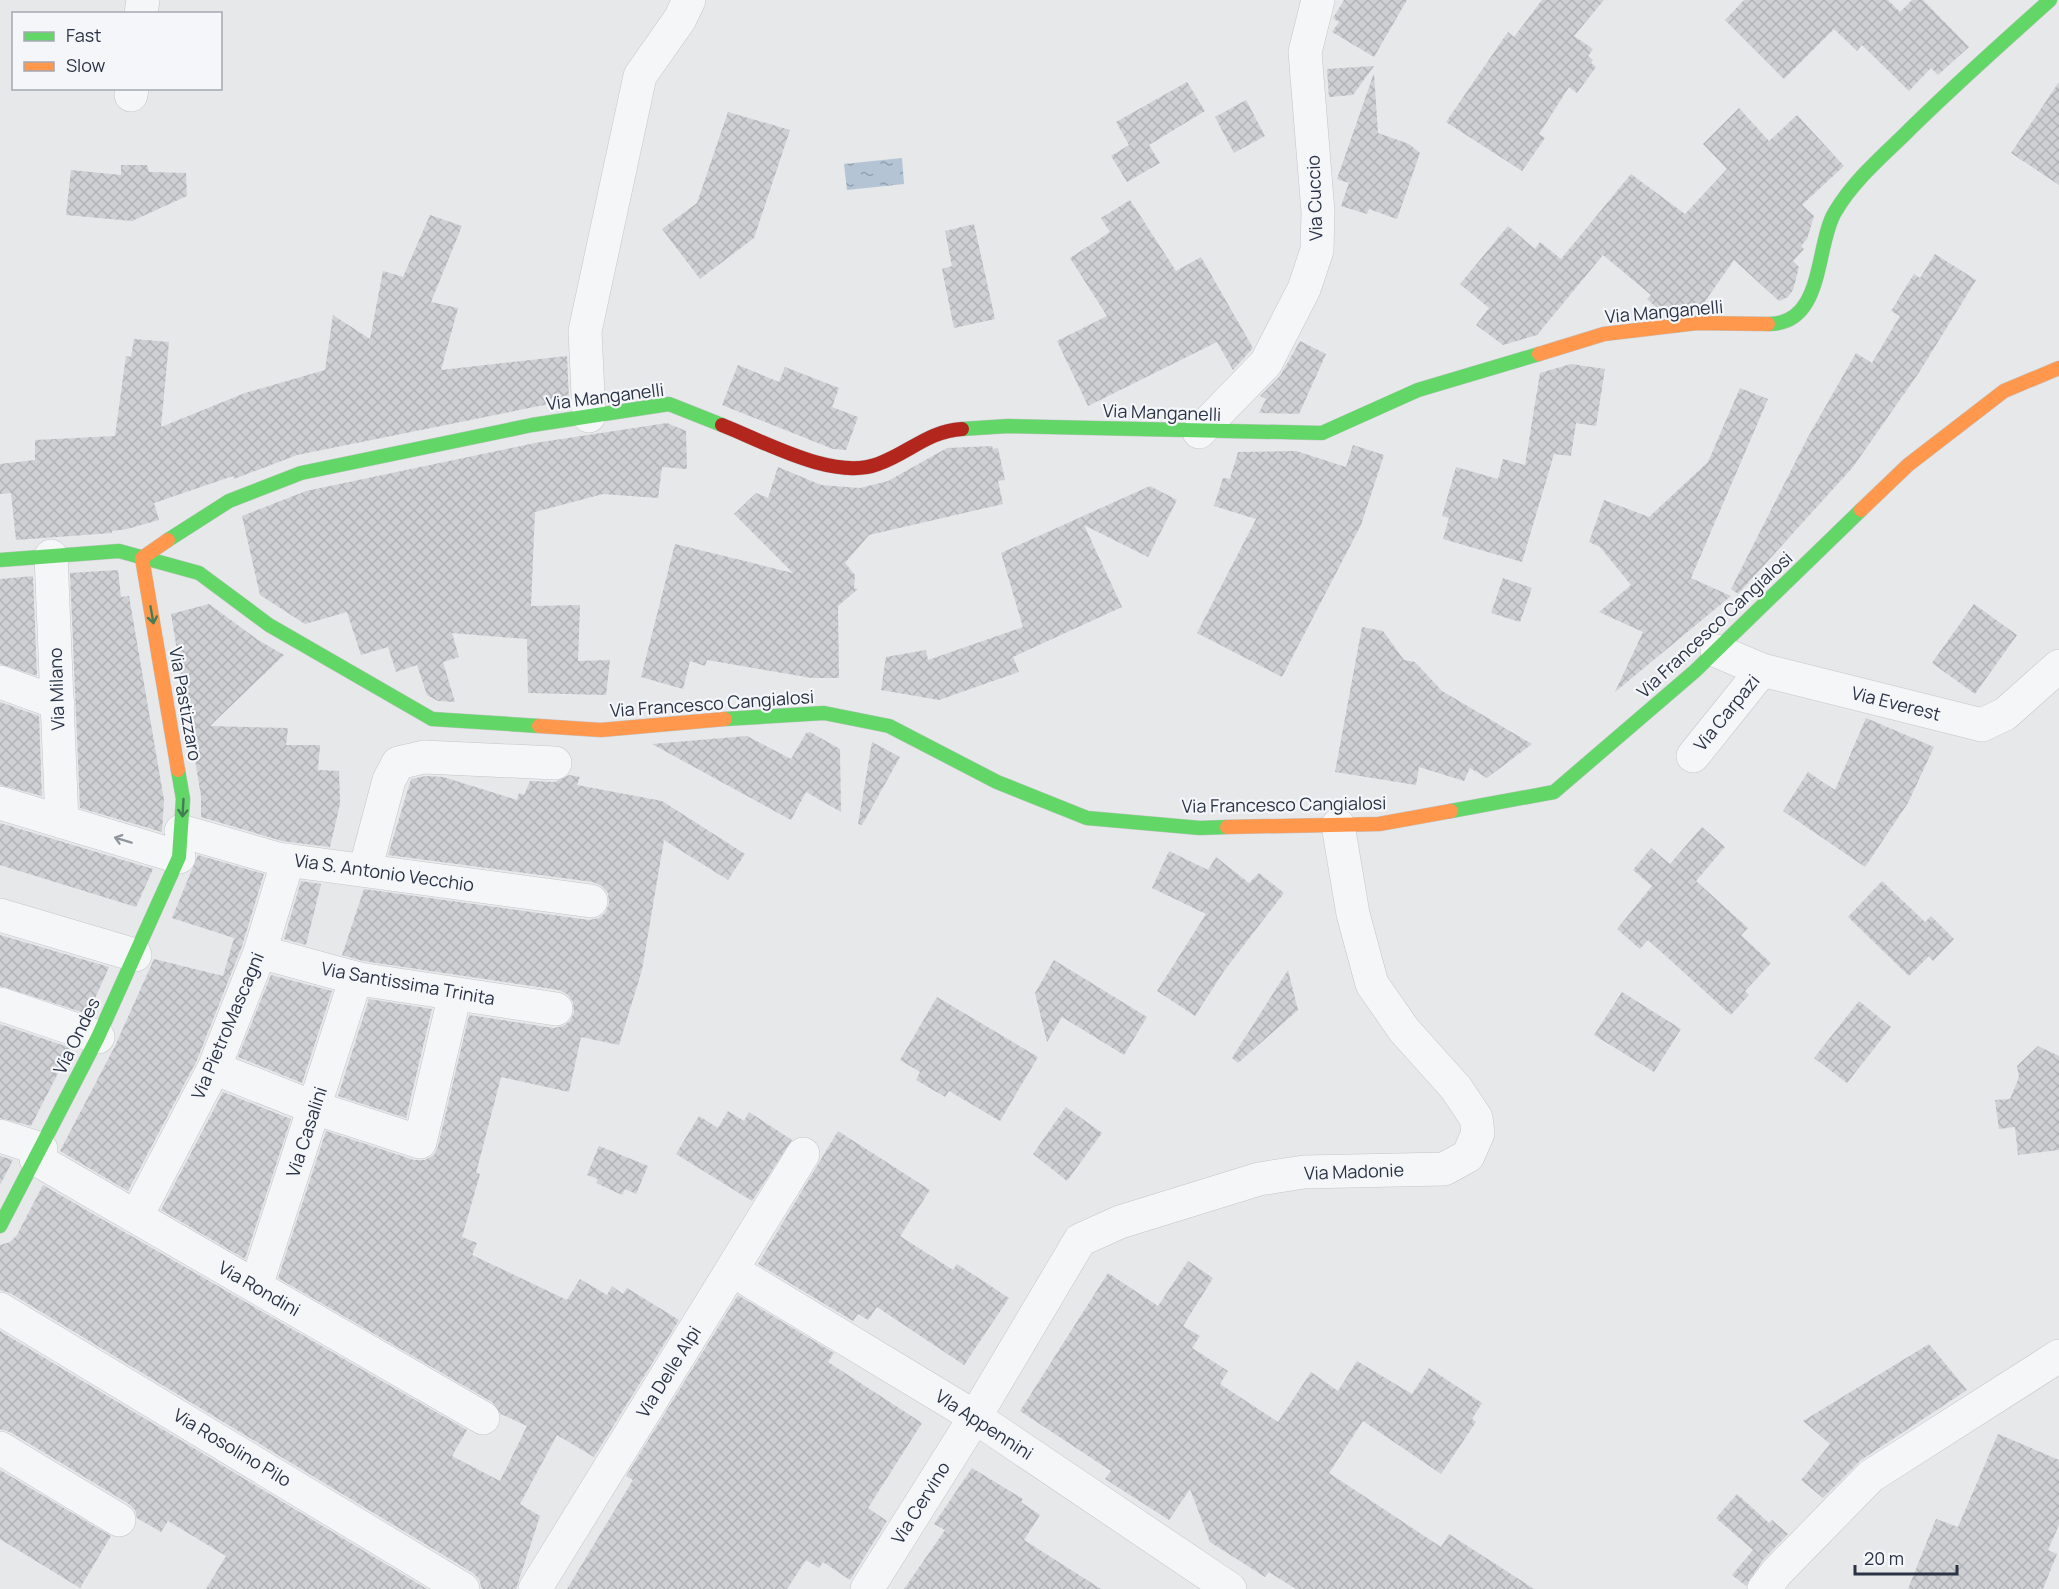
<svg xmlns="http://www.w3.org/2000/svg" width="2059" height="1589" viewBox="0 0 2059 1589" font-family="Manrope,sans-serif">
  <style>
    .water { fill: url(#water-ripples) }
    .building { fill: url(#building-cross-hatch) }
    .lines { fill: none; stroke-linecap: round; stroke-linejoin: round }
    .street-casing { stroke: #c4c6c8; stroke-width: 34 }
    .fast-casing { stroke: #c4c6c8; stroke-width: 15 }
    .slow-casing { stroke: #c4c6c8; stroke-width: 15 }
    .jam-casing { stroke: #c4c6c8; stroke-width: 15 }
    .street { stroke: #f5f6f7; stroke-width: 33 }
    .fast { stroke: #63d668; stroke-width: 14 }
    .slow { stroke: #ff974d; stroke-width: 14 }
    .jam { stroke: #b3261e; stroke-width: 14 }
    .oneway { stroke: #447d55 }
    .oneway2 { stroke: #90959e }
    .labels { text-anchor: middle; stroke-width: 4.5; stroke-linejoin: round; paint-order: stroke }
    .street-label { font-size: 18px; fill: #2b3445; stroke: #f4f6f9 }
  </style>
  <defs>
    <pattern id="water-ripples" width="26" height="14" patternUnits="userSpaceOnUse" patternTransform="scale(1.5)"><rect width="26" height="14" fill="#b4c4d5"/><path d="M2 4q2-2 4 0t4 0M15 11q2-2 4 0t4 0" fill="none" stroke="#93a0af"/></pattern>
    <pattern id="building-cross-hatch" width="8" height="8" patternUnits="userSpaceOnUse" patternTransform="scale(1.5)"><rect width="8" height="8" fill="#ced0d3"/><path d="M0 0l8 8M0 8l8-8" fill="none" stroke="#b1b3b6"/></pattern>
  </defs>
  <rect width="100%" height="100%" fill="#e6e8ea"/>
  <path class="water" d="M902 158 904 184 847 190 844 164Z"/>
  <path class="building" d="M1344 0H1407L1374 57 1332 32 1339 22 1333 18Z
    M1542 0H1604L1574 36 1593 49 1588 56 1593 60 1591 63 1596 67 1577 93 1569 87 1539 134 1545 138 1522 171 1446 122 1508 32 1514 37Z
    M1744 0H1888L1900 12 1912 0H1923L1969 47 1938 75 1931 68 1909 91 1862 45 1857 51 1834 29 1784 79 1725 20Z
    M1374 66 1353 95 1329 97 1327 69Z
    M1374 73 1378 133 1409 144 1420 153 1397 219 1369 209 1367 214 1341 206 1349 183 1337 179Z
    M1187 82 1205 111 1149 145 1160 163 1127 182 1111 156 1129 145 1116 122Z
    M2059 82V185L2011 153Z
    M1246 100 1265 136 1234 153 1215 117Z
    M1739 108 1769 141 1797 115 1844 166 1802 205 1814 216 1807 239 1801 246 1804 249 1793 261 1799 267 1793 290 1788 297 1779 301 1734 260 1703 304 1658 309 1647 299 1651 295 1603 255 1537 335 1503 345 1476 325 1489 308 1460 284 1508 226 1535 249 1540 242 1561 259 1631 174 1685 214 1727 169 1703 144Z
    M728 112 790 130 754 238 700 279 662 229 697 203Z
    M121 165H147L149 172 186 173 187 196 132 221 66 215 71 170 121 175Z
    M1130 200 1176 271 1201 257 1253 348 1233 370 1217 342 1088 406 1057 341 1107 316 1070 258 1110 232 1101 218Z
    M430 215 462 226 431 302 458 308 441 370 567 356 569 400 297 455 234 479 233 476 154 503 159 520 127 529 112 531V533L16 540 11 493 0 494V464L35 460V440L115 436 126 356 131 357 134 339 169 342 161 427 245 393 325 370 333 315 370 339 383 271 403 277Z
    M974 224 995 319 954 328 942 269 952 266 945 231Z
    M1935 254 1976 280 1920 371 1853 467 1738 594 1731 589 1808 437 1856 353 1872 363 1900 316 1891 311 1914 274 1920 278Z
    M1300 341 1326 354 1299 414 1259 413 1266 399 1260 396 1280 376Z
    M1571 364 1605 369 1596 426 1576 423 1571 456 1554 454 1522 562 1443 539 1449 518 1442 516 1456 467 1498 479 1503 459 1525 465 1540 373Z
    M738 365 779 382 785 367 839 388 832 407 858 417 846 450 833 449 722 405Z
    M1740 388 1768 399 1691 578 1731 596 1615 692 1643 632 1599 612 1631 585 1600 547 1589 542 1604 500 1649 517 1708 462Z
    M667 423 686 431 687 469 662 467 658 498 603 494 535 512 531 606 580 605 578 661 610 660 606 695 528 693 527 639 452 633 459 657 443 662 455 702 438 701 427 695 417 665 396 672 388 647 361 655 347 612 305 624 260 595 242 516 306 491 535 443Z
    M1353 445 1384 455 1361 525 1282 677 1197 633 1256 519 1214 506 1223 478 1230 479 1238 452 1296 451 1346 467Z
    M992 446 993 449 998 448 1005 480 998 481 1003 504 869 535 845 563 855 575 854 588 858 589 838 606 839 678H812L707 660 705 666 690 661 683 689 641 677 675 544 793 573 734 514 756 493 768 498 778 467 821 485 860 488 888 481 947 448Z
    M1150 486 1177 500 1148 557 1084 525 1122 607 1013 657 1019 672 939 700 881 690 886 657 926 650 928 660 1023 627 1001 553Z
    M118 570 121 597 129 596 164 800 162 832 80 808 70 573Z
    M33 576 37 676 0 664V579Z
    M1503 578 1532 588 1520 622 1491 613Z
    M209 604 258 640 284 655 210 726 288 728 286 745H320L318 770 339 771 340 804 330 847 282 841 201 817V796L171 614Z
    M1974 604 2017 635 1975 694 1932 663Z
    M1362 627 1383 631 1404 660 1415 662 1442 691 1532 744 1487 778 1470 768 1464 781 1419 767 1416 785 1335 772Z
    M0 702 39 716 42 796 0 785Z
    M1866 718 1934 747 1908 803 1865 867 1783 811 1808 772 1835 790Z
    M810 732 840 749 841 812 806 792 791 820 652 744 747 736 791 759 806 733Z
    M872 742 900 757 862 825 858 824Z
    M569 775 580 777 577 785 662 801 745 854 728 880 664 840 642 970 619 1045 581 1037 569 1092 501 1077 476 1173 480 1174 462 1237 477 1243 472 1255 567 1300 580 1279 607 1295 612 1286 623 1294 627 1288 679 1320 594 1457 557 1435 520 1504 540 1516 516 1589H482L479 1579 473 1573 10 1293 0 1290V1245L10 1242 17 1235 43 1185 467 1430 452 1456 500 1481 527 1426 501 1414 492 1402 278 1278 326 1131 414 1160H425L434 1155 438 1146 469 1015 554 1028 563 1026 570 1021 574 1012 573 1002 567 994 559 990 363 961 342 955 364 889 589 920 599 918 605 913 609 904 608 893 602 886 593 882 388 855 411 779 426 776 443 777 517 800 519 793 524 795 530 781 555 782Z
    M0 823 153 869 136 907 0 865Z
    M1702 827 1725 847 1696 881 1748 928 1741 935 1771 963 1745 991 1749 995 1731 1015 1648 940 1640 949 1617 929 1652 886 1633 870 1651 848 1670 864Z
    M1169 851 1208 870 1216 857 1249 883 1259 873 1284 893 1224 971 1195 1016 1157 991 1206 914 1152 888Z
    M198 855 264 874 242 946 197 1060 128 1191 60 1151 115 1046 154 959 223 976 234 938 172 918Z
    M301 881 321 884 306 945 284 939Z
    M1882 881 1925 922 1931 916 1954 939 1933 961 1929 956 1909 976 1848 917Z
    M0 935 109 967 88 1014 0 986Z
    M1054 960 1147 1017 1124 1055 1062 1017 1047 1042 1035 993Z
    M1288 970 1298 1010 1238 1063 1232 1058Z
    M271 975 332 991 302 1083 238 1057Z
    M1622 992 1681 1029 1654 1072 1594 1035Z
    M937 997 1038 1057 1000 1121 949 1091 945 1097 916 1080 920 1072 900 1060Z
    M369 999 432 1009 406 1118 338 1096Z
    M1859 1001 1891 1027 1847 1083 1814 1058Z
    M0 1024 71 1048 31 1126 0 1118Z
    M2038 1046 2059 1056V1150L2018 1155 2015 1127 1999 1129 1995 1100 2010 1099 2019 1077 2017 1066Z
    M223 1092 291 1119 245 1259 161 1210Z
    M1066 1107 1102 1133 1067 1181 1033 1154Z
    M728 1111 744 1121 749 1112 792 1140 752 1201 676 1154 699 1116 718 1128Z
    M838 1131 930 1190 900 1236 953 1270 957 1264 1009 1298 964 1365 877 1307 868 1320 858 1314 853 1321 758 1264Z
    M599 1146 648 1166 636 1194 625 1189 622 1195 596 1183 598 1179 587 1175Z
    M0 1156 13 1160 0 1185Z
    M1188 1261 1213 1278 1183 1326 1200 1336 1192 1348 1228 1371 1220 1384 1278 1422 1311 1372 1338 1391 1357 1361 1412 1394 1429 1368 1482 1403 1472 1419 1476 1422 1441 1474 1363 1421 1329 1473 1441 1547 1449 1534 1534 1589H1296L1269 1572 1265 1577 1210 1542 1190 1489 1169 1520 1105 1479 1111 1471 1020 1411 1108 1273 1158 1306Z
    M738 1295 834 1353 828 1362 922 1423 868 1508 887 1521 850 1580 823 1562 819 1568 806 1560 787 1589H567L633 1480 626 1476Z
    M0 1331 427 1589H206L226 1556 168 1521 161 1532 137 1518 135 1510 129 1504 10 1432 0 1429Z
    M1929 1344 1967 1390 1861 1460 1823 1498 1801 1480 1830 1444 1803 1421Z
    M1998 1434 2059 1460V1525L2048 1550 2057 1554 2043 1589H1908L1936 1519 1958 1527Z
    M972 1468 1023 1499 1021 1502 1040 1515 1024 1540 1101 1589H904L945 1530 934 1524Z
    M0 1470 111 1536 80 1588 0 1539Z
    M1737 1494 1769 1523 1772 1520 1788 1534 1762 1561 1746 1586 1732 1575 1753 1550 1716 1518Z"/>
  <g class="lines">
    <defs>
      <path id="street" d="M141 14 143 0
        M131 95 132 88
        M589 416 585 331 640 76 680 19 689 0
        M1199 432 1266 363 1304 289 1317 250 1318 212 1305 52 1318 0
        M51 556 62 822
        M1717 651 1762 670 1982 725 2005 714 2059 666
        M0 682 58 703
        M1693 756 1762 670
        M0 803 179 857
        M181 831 278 859 591 901
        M365 870 389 780 398 763 424 757 555 763
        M0 915 135 955
        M260 952 359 979 556 1009
        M0 1004 98 1037
        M214 1068 315 1108 420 1142 455 994
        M0 1136 41 1149
        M36 1159 483 1418
        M136 1217 214 1068 260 952 288 860
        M732 1270 975 1417 1230 1589
        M256 1286 356 978
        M0 1309 463 1589
        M0 1448 119 1520
        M535 1589 803 1154
        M867 1589 975 1417 1080 1240 1120 1222 1259 1179 1304 1172 1444 1169 1468 1156 1478 1133 1476 1118 1456 1088 1404 1030 1372 984 1353 914 1338 825
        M1764 1589 1777 1572 1871 1476 2059 1356"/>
      <path id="fast" d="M1768 324C1825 325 1815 245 1835 212 1852 183 1878 160 1902 137 1950 89 2000 45 2050 0
        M962 429 1008 426 1322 433 1418 390 1539 354
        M168 540 229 501 301 473 532 425 669 404 722 425
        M0 560 119 551 199 573 269 625 432 719 539 726
        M725 719 824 713 889 726 997 782 1087 818 1200 828 1227 827
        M1451 811 1554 792 1695 671 1861 510
        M0 1226 98 1037 179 857 183 799 178 770"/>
      <path id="slow" d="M1539 354 1604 334 1697 323 1768 324
        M1861 510 1908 465 2004 391 2059 368
        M168 540 142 558 178 770
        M539 726 601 730 725 719
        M1227 827 1379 824 1451 811"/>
      <path id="jam" d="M722 425C765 442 834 481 878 464 909 453 928 431 962 429"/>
    </defs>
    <use href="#street" class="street-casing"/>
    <use href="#fast" class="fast-casing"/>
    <use href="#slow" class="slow-casing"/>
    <use href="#jam" class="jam-casing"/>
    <use href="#street" class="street"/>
    <use href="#fast" class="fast"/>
    <use href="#slow" class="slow"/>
    <use href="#jam" class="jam"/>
  </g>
  <defs><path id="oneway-shaft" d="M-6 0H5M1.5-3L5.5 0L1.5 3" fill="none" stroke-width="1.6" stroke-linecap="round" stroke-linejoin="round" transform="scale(1.5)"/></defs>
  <g class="oneway">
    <use href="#oneway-shaft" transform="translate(152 615) rotate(80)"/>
    <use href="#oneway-shaft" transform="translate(183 808) rotate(93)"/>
  </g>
  <use class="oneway2" href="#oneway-shaft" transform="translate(123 840) rotate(-163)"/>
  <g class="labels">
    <g class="street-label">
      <text transform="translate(1315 198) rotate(-92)" y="6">Via Cuccio</text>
      <text transform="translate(1664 312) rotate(-5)" y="6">Via Manganelli</text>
      <text transform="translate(605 397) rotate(-7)" y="6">Via Manganelli</text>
      <text transform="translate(1162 413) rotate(2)" y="6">Via Manganelli</text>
      <text transform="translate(1715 625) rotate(-43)" y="6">Via Francesco Cangialosi</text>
      <text transform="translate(57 689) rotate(-92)" y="6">Via Milano</text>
      <text transform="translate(185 704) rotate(80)" y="6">Via Pastizzaro</text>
      <text transform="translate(712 704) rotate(-4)" y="6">Via Francesco Cangialosi</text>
      <text transform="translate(1896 704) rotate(14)" y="6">Via Everest</text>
      <text transform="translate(1727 713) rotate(-51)" y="6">Via Carpazi</text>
      <text transform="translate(1284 805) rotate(-1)" y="6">Via Francesco Cangialosi</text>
      <text transform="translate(384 873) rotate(8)" y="6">Via S. Antonio Vecchio</text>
      <text transform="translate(408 984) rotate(10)" y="6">Via Santissima Trinita</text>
      <text transform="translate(228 1026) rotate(-67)" y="6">Via PietroMascagni</text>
      <text transform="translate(77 1036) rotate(-64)" y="6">Via Ondes</text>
      <text transform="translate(307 1132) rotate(-72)" y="6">Via Casalini</text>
      <text transform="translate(1354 1172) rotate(-2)" y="6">Via Madonie</text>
      <text transform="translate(259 1289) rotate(30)" y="6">Via Rondini</text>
      <text transform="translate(669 1372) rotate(-58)" y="6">Via Delle Alpi</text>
      <text transform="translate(984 1425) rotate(33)" y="6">VIa Appennini</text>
      <text transform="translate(232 1448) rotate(31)" y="6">Via Rosolino Pilo</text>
      <text transform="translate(921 1503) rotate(-58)" y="6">Via Cervino</text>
    </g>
  </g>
  <rect x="12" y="12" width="210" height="78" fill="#f4f6f9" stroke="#a4a8b1" stroke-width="1.5"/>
  <rect x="24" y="32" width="30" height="9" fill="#63d668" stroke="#a4a8b1" stroke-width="1.5"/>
  <text x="66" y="42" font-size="18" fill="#2b3445">Fast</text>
  <rect x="24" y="62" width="30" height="9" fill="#ff974d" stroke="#a4a8b1" stroke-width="1.5"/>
  <text x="66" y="72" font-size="18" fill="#2b3445">Slow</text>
  <path d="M1855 1565v9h102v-9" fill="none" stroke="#2b3445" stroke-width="3"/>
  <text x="1864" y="1565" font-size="18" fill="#2b3445" stroke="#f4f6f9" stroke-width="4.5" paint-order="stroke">20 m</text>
</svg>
